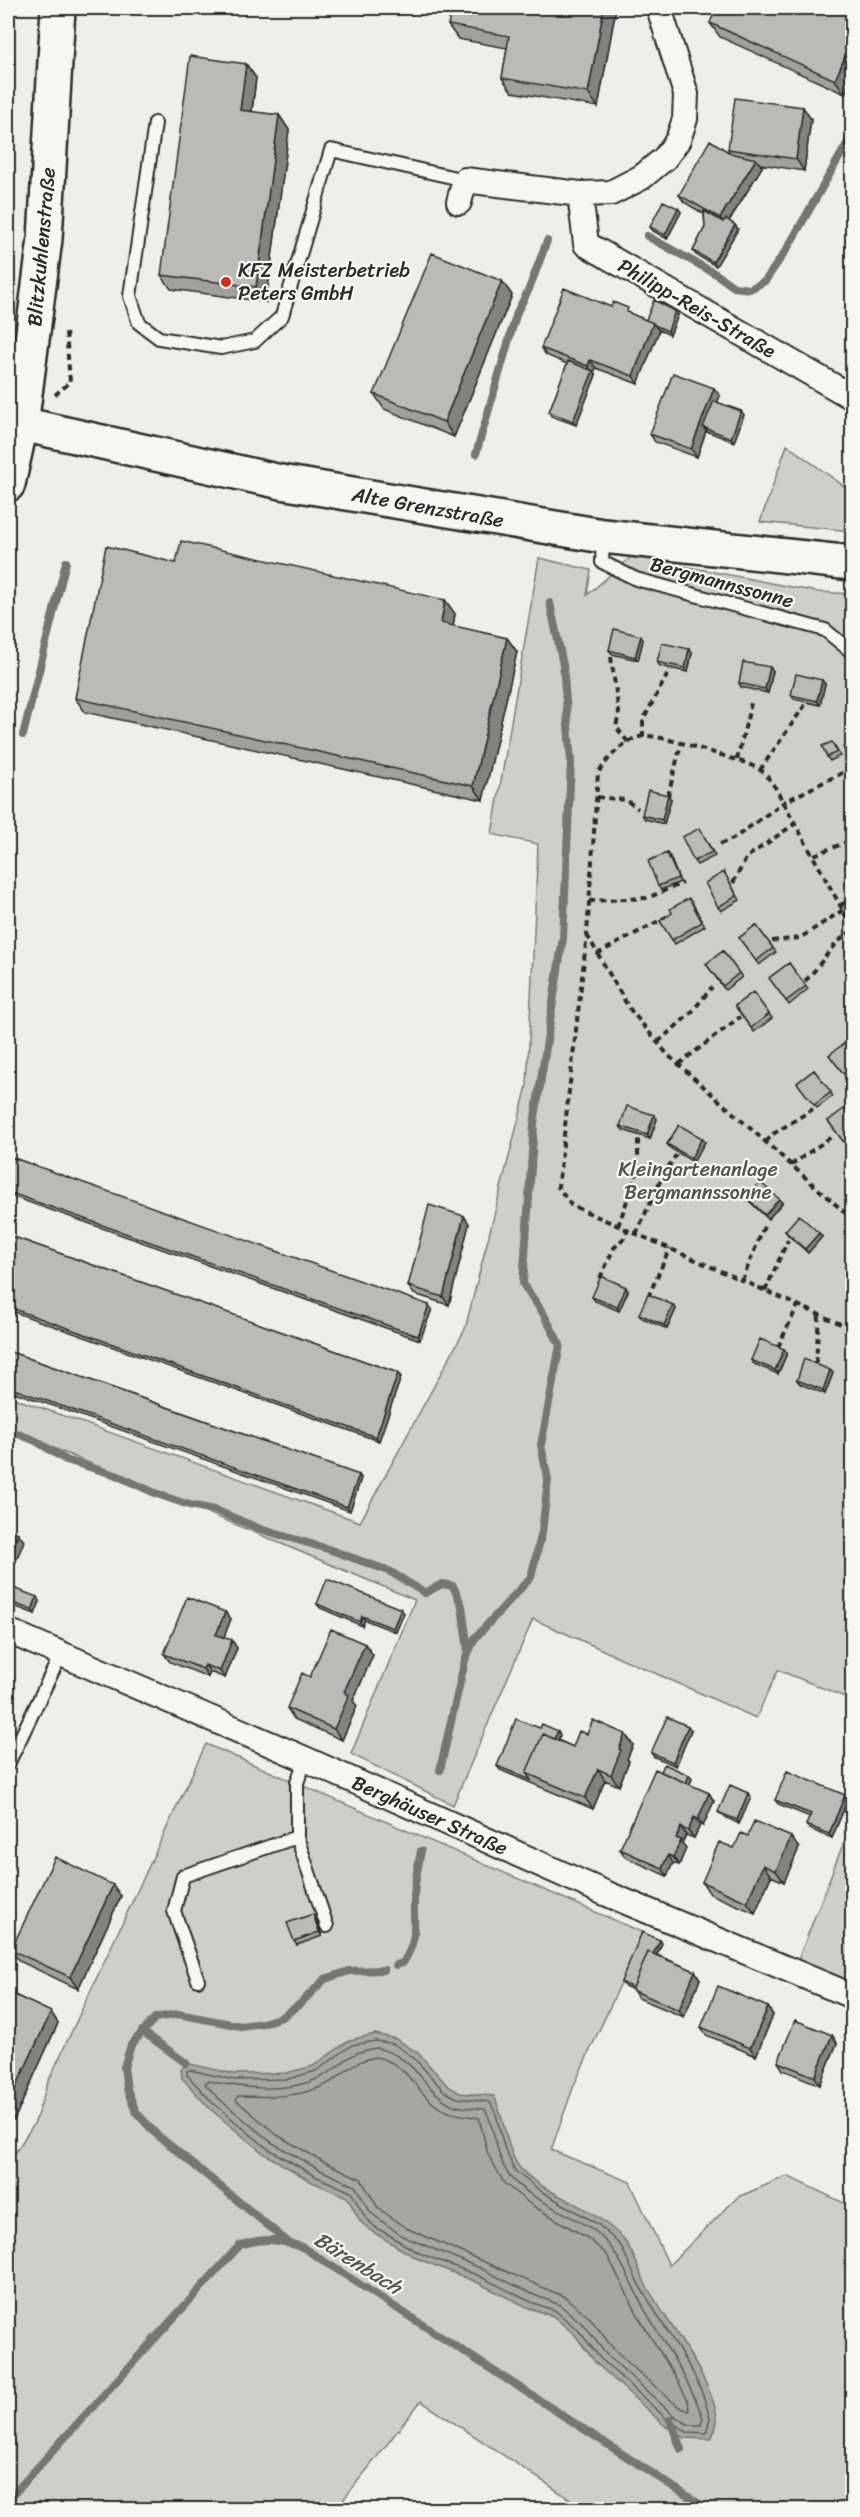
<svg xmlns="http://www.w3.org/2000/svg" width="860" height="2517" viewBox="0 0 860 2517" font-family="Sriracha,sans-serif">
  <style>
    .green { fill: #cececa; stroke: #7c7c7a; stroke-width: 1.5 }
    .water { fill: #a6a6a3; stroke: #757573; stroke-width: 1.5 }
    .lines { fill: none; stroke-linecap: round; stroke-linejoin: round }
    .shore { stroke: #5c5c5b; stroke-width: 1.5 }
    .stream { stroke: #757573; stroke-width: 8 }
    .lane-casing { stroke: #2b2b2b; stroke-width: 16 }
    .street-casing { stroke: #2b2b2b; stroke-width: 28 }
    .secondary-casing { stroke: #2b2b2b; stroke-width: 38 }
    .path { stroke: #2b2b2b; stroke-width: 4; stroke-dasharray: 6 4.5; stroke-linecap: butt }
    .lane { stroke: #f6f6f2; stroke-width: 12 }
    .street { stroke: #f6f6f2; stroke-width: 24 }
    .secondary { stroke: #f6f6f2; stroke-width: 33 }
    .wall { fill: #a0a09d; stroke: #2b2b2b; stroke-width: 1.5 }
    .shaded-wall { fill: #828280; stroke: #2b2b2b; stroke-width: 1.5 }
    .building { fill: #babab7; stroke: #2b2b2b; stroke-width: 1.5 }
    .poi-dot { fill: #c8321e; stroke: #f6f6f2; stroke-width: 2 }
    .labels { text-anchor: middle; stroke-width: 4.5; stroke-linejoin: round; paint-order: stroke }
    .street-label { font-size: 20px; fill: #2b2b2b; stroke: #f6f6f2 }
    .poi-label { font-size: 20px; fill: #2b2b2b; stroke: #f6f6f2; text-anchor: start }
    .park-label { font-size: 20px; fill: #545453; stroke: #f6f6f2 }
    .water-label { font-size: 21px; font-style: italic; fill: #565655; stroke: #f6f6f2 }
  </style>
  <rect width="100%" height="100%" fill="#eeeeea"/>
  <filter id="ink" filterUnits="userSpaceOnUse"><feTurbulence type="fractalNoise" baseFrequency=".0167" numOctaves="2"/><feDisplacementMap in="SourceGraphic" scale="12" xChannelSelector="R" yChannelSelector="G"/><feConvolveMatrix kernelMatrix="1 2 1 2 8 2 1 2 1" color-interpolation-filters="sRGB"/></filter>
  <g filter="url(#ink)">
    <path class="green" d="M787 445 852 492V531L760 522Z
      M632 556 817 592 852 594V1700L778 1670 756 1718 533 1619 453 1805 351 1754 415 1600 8 1429V1396L360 1522 465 1329 527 1086 538 844 492 834 539 558 591 570 587 595Z
      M206 1744 644 1933 574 2085 551 2150 630 2182 669 2265 738 2197 787 2176 852 2207V2509H585L421 2401 336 2509 8 2510V2164L35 2122 48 2082Z
      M852 1821V1982L798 1960Z"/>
    <path class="water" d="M375 2034 396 2039 418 2053 448 2086 460 2093 494 2096C504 2116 507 2153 520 2168 542 2193 579 2201 604 2222 611 2227 619 2234 624 2240 634 2252 639 2271 646 2285 667 2322 711 2377 717 2417 718 2425 714 2432 711 2439L684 2438 665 2426 595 2362 575 2335 553 2316 529 2308 474 2281 416 2258 371 2231 360 2221 347 2197 312 2182 263 2153 209 2108 182 2078 181 2070 186 2063 235 2074 286 2073 313 2066 350 2040Z"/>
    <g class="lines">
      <path class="shore" d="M376 2041 394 2044 414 2058 444 2091 457 2098 490 2102 496 2114 504 2147 515 2171 539 2190 599 2225 621 2246 639 2285 693 2373 703 2395 710 2418 706 2433 687 2432 669 2421 600 2358 579 2331 556 2311 531 2302 477 2275 419 2253 375 2227 365 2217 351 2192 315 2176 267 2148 213 2103 187 2075V2071L190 2070 234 2080 288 2079 316 2071 352 2045Z
        M376 2048C418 2057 422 2090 453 2105 463 2109 475 2107 485 2109 496 2129 495 2154 508 2174 523 2197 574 2215 596 2232 622 2253 632 2289 649 2317 668 2351 690 2381 703 2418L701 2425H689L673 2415 605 2353 585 2326 560 2305 534 2295 480 2268 402 2236 371 2213 355 2186 318 2169 271 2142 218 2098 205 2084 208 2081C243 2088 285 2094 319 2078 344 2067 343 2053 376 2048Z
        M376 2057C407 2064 413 2087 434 2104 449 2116 463 2114 479 2118L488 2154 504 2183 530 2204 589 2239 607 2255 642 2323 678 2381 688 2401 689 2411 679 2407 635 2369 612 2347 590 2318 565 2297 406 2228 378 2208 361 2179 322 2161 277 2135 236 2100 238 2096C266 2097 297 2098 323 2086 345 2076 346 2063 376 2057Z"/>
      <path class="stream" d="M647 236 716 274 734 287 750 289 765 281 787 249 852 135
        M476 454 517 312 529 289 547 241
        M23 735 66 562
        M8 797 11 785
        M8 1430 36 1441 66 1460 116 1475 157 1494 189 1505 215 1510 260 1529 328 1549 389 1571 425 1593 442 1584 453 1586 462 1606 468 1651
        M440 1770 465 1660 475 1638 531 1577 542 1532 548 1480 541 1445 560 1345 543 1313 523 1284 534 1124 563 938 571 762 563 665 550 603
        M396 1965 403 1963C419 1937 413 1927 414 1899 414 1883 418 1867 421 1851
        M142 2031 186 2063
        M288 2242 155 2133 136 2112 127 2089 124 2067 131 2045 155 2018 178 2014 241 2026 263 2023 282 2017 300 2004 325 1979 349 1971 384 1970
        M670 2420 681 2449
        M8 2500 240 2245C266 2237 276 2239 302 2247L709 2510"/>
      <defs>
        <path id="lane" d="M155 123 130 296 139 323 159 338 221 348 255 341 282 316 331 150 465 180
          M603 538 602 562 636 579 825 630 852 652
          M8 1764 61 1654
          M297 1837 327 1926
          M198 1980 174 1911 183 1876 297 1837V1783L305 1759"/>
        <path id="street" d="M580 194 586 244 852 397
          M459 202 465 180 580 194 611 193 642 177 665 158 678 140 685 119 686 94 659 8
          M8 1631 305 1759 605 1893 852 1996"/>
        <path id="secondary" d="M8 421 281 482 603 536 852 563
          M8 484 21 425 45 239 58 8"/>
      </defs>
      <use href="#lane" class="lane-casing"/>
      <use href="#street" class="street-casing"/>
      <use href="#secondary" class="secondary-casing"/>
      <path class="path" d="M55 395 70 382 66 332
        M611 657 619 713 616 727 628 742
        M643 737V720L670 670
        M737 760 752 699
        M760 770 805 705
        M668 796 681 744
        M597 797 626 800 638 809
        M720 844 733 839 784 802 844 772
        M814 855 852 840
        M733 883 747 857 796 823
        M589 901 647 898 683 883
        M841 905 852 899
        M852 927 775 787 764 772 749 764C729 758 660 734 644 736 624 739 609 757 598 773L587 934 558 1187 571 1205 852 1329
        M587 935 629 1008 668 1055 852 1219
        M772 941 800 938 843 910
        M597 954 670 915
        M805 981C823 963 830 945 852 931
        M658 1042 691 1013 712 987
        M679 1064 740 1017
        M766 1142 773 1134 813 1109
        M791 1165 834 1135
        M618 1226 638 1170V1136
        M636 1234 662 1177 676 1155
        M600 1278 614 1248 624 1238 628 1230
        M742 1281 765 1224
        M765 1291 788 1240
        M648 1297 670 1248
        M778 1347 798 1305
        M816 1363 819 1314"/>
      <use href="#lane" class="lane"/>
      <use href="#street" class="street"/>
      <use href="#secondary" class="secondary"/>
    </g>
    <path class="wall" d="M616 8 598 107 512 92 502 78 507 48 458 39 448 25Z
      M852 8 845 94 720 37 710 23Z
      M246 64 256 78 252 112 279 115 289 130 266 302 171 289 161 275Z
      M811 119 804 171 760 164 762 167 729 221 735 225 738 229 716 266 696 255 693 251 705 227 704 214 684 202 679 195 730 153 728 149Z
      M678 208 681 212 667 239 653 231 650 227Z
      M502 281 512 295 454 437 384 409 374 394Z
      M633 315 646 320 678 315 670 335 659 330 638 384 596 368 594 372 596 375 576 425 551 416 549 412 567 364 546 355 541 348Z
      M720 396 717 402 744 415 734 442 706 431 697 457 655 442 650 434Z
      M176 563 445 600 455 614 453 626 507 638 517 652 483 800 85 712 75 698Z
      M643 640 638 660 612 654 609 650Z
      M692 653 688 672 660 666 657 662Z
      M773 671 768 693 741 687 739 683Z
      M825 684 820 705 794 699 791 695Z
      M835 746 840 756 830 761 827 757Z
      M671 799 664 824 645 819 642 815Z
      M702 832 715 856 697 865 694 861Z
      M670 857 680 882 661 890 658 886Z
      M724 872 740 900 721 911 718 907Z
      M692 902 705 926 675 944 660 921Z
      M756 925 776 952 759 965 739 938Z
      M723 951 742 977 725 990 706 964Z
      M789 963 808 989 789 1005 769 978Z
      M753 992 772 1018 754 1032 735 1006Z
      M852 1050V1081L850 1082 829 1055Z
      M814 1070 833 1096 817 1108 797 1083Z
      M852 1118V1146L849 1149 828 1121Z
      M657 1119 650 1139 623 1130 620 1126Z
      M705 1142 693 1162 670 1148 667 1144Z
      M8 1156 432 1309 420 1340 8 1195Z
      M746 1197 779 1199 782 1203 768 1219 749 1201Z
      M464 1216 469 1224 449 1305 414 1294 408 1286Z
      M785 1231 819 1233 822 1237 808 1253 788 1235Z
      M8 1235 398 1373 401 1377 379 1441 8 1310Z
      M628 1291 619 1311 595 1301 592 1297Z
      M676 1309 667 1329 642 1318 639 1314Z
      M784 1349 787 1353 778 1374 754 1364 751 1360Z
      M8 1351 359 1475 361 1478 350 1511 8 1390Z
      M830 1370 833 1373 825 1394 800 1384 797 1380Z
      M8 1586 40 1601 35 1614 8 1604Z
      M317 1604 404 1613 396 1632 365 1620 362 1626 320 1608Z
      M225 1612 231 1619 224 1637 237 1648 225 1678 210 1672 208 1677 170 1662 164 1654Z
      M365 1644 373 1655 353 1701 357 1706 342 1740 294 1719 287 1708 310 1677Z
      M540 1728 558 1731 560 1735 558 1740 573 1747 587 1734H625L633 1745 627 1759 629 1761 619 1786 605 1780 593 1809 500 1770 497 1766Z
      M691 1730 676 1766 654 1757 651 1753Z
      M661 1772 689 1775 692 1779 689 1785 709 1793 714 1801 703 1826 700 1825 694 1838 686 1835 682 1843 686 1848 679 1865 673 1863 667 1876 625 1857 620 1849Z
      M748 1793 751 1797 739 1824 721 1815 718 1812Z
      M848 1799 832 1838 809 1829 806 1825 810 1817 778 1804 775 1800Z
      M748 1836 799 1848 784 1882 771 1876 755 1913 710 1894 702 1882 734 1848Z
      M121 1896 78 1989 19 1961 11 1950Z
      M316 1918 322 1936 297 1945 294 1941Z
      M662 1943 657 1955 695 1971 700 1979 684 2017 638 1998 633 1990 624 1986 621 1982Z
      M8 1992 51 2012 58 2023 14 2120 8 2117Z
      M768 2007 773 2015 756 2056 706 2035 701 2027Z
      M832 2035 837 2043 820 2085 783 2070 778 2062Z"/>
    <path class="shaded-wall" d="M604 8H616L598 107 588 93Z
      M852 40V77L845 94 835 80Z
      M246 64 256 78 250 124 240 110Z
      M803 107 811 119 804 171 796 159Z
      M279 115 289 130 266 302 256 287Z
      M756 159 762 167 726 226 720 218Z
      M678 208 681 212 667 239 665 235Z
      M735 225 738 229 716 266 713 262Z
      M502 281 512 295 454 437 444 422Z
      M675 311 678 315 670 335 668 331Z
      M653 323 659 331 638 384 633 376Z
      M590 360 596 368 594 372 596 375 576 425 573 421 592 372 588 366Z
      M714 388 720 396 707 429 703 427 706 431 697 457 691 449Z
      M741 411 744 415 734 442 731 438Z
      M445 600 455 614 451 638 441 623Z
      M641 636 643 640 638 660 635 657Z
      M507 638 517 652 483 800 473 786Z
      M689 649 692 653 688 672 685 668Z
      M770 667 773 671 768 693 765 689Z
      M822 680 825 684 820 705 817 701Z
      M668 795 671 799 664 824 662 820Z
      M667 853 670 857 680 882 678 878Z
      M654 1115 657 1119 650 1139 647 1135Z
      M702 1138 705 1142 693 1162 691 1158Z
      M779 1199 782 1203 768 1219 765 1215Z
      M464 1216 469 1224 449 1305 443 1297Z
      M819 1233 822 1237 808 1253 805 1249Z
      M626 1287 628 1291 619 1311 617 1307Z
      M429 1305 432 1309 420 1340 418 1336Z
      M673 1305 676 1309 667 1329 664 1325Z
      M784 1349 787 1353 778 1374 775 1370Z
      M830 1370 833 1373 825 1394 823 1390Z
      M398 1373 401 1377 379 1441 376 1437Z
      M359 1475 361 1478 350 1511 347 1507Z
      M18 1533 24 1541 8 1581V1560Z
      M37 1597 40 1601 35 1614 32 1610Z
      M401 1609 404 1613 396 1632 393 1628Z
      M225 1612 231 1619 222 1642 216 1635Z
      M362 1616 365 1620 362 1626 360 1622Z
      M232 1640 237 1648 225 1678 220 1671Z
      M365 1644 373 1655 353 1701 357 1706 342 1740 334 1729 344 1692Z
      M205 1665 210 1672 208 1677 203 1669Z
      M688 1726 691 1730 676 1766 673 1762Z
      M558 1731 560 1735 555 1747 552 1743Z
      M625 1734 633 1745 627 1759 629 1761 619 1786 611 1775 619 1749Z
      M598 1769 605 1780 593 1809 585 1798Z
      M689 1775 692 1779 687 1789 685 1785Z
      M709 1793 714 1801 703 1826 698 1819Z
      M748 1793 751 1797 739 1824 737 1820Z
      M845 1795 848 1799 832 1838 829 1834Z
      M694 1817 700 1825 694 1838 688 1831Z
      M681 1827 686 1835 682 1843 686 1848 679 1865 673 1857 676 1838Z
      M791 1837 799 1848 784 1882 776 1871Z
      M668 1855 673 1863 667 1876 662 1868Z
      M763 1865 771 1876 755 1913 747 1902Z
      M113 1885 121 1896 78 1989 70 1977Z
      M313 1914 316 1918 322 1936 319 1932Z
      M660 1940 662 1943 639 1993 637 1989Z
      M695 1971 700 1979 684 2017 679 2010Z
      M768 2007 773 2015 756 2056 750 2048Z
      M51 2012 58 2023 14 2120 8 2111V2104Z
      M832 2035 837 2043 820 2085 815 2077Z"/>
    <path class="building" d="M452 8H604L588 93 502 78 509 36 448 25Z
      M716 8H852V40L835 80 710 23Z
      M190 56 246 64 240 110 279 115 256 287 161 275Z
      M735 98 803 107 796 159 728 149Z
      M710 140 730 153 756 159 720 218 679 195Z
      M663 201 678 208 665 235 650 227Z
      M704 211 723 222 726 219 735 225 713 262 693 251 705 227Z
      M432 253 502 281 444 422 374 394Z
      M564 288 611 307 613 302 628 308 627 312 653 323 633 376 590 360 588 366 541 348Z
      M654 300 675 311 668 331 656 326 653 323 646 320Z
      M568 361 593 371 573 421 549 412Z
      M673 373 714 388 691 449 650 434Z
      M714 401 741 411 731 438 703 427Z
      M181 541 445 600 441 623 507 638 473 786 75 698 106 546 176 563Z
      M614 629 641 636 635 657 609 650Z
      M662 643 689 649 685 668 657 662Z
      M743 662 770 667 765 689 739 683Z
      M796 674 822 680 817 701 791 695Z
      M832 742 837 752 827 757 822 746Z
      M852 744V770L843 747Z
      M648 790 668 795 662 820 642 815Z
      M700 828 712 852 694 861 682 837Z
      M667 853 678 878 658 886 648 861Z
      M724 872 737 896 718 907 705 883Z
      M689 898 702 922 672 940 660 921 672 913 670 909Z
      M756 925 773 948 756 961 739 938Z
      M723 951 739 973 723 986 706 964Z
      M789 963 806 986 786 1001 769 978Z
      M753 992 769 1014 751 1028 735 1006Z
      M846 1042 852 1050V1074L847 1078 829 1055Z
      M814 1070 831 1092 814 1105 797 1083Z
      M627 1106 654 1115 647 1135 620 1126Z
      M845 1108 852 1118V1140L846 1145 828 1121Z
      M679 1125 702 1138 691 1158 667 1144Z
      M8 1156 429 1305 418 1336 8 1192Z
      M760 1182 779 1199 765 1215 746 1197Z
      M429 1205 464 1216 443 1297 408 1286Z
      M799 1215 819 1233 805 1249 785 1231Z
      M8 1235 398 1373 376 1437 8 1307Z
      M601 1276 626 1287 617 1307 592 1297Z
      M648 1294 673 1305 664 1325 639 1314Z
      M760 1339 784 1349 775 1370 751 1360Z
      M8 1351 359 1475 347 1507 8 1387Z
      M804 1359 830 1370 823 1390 797 1380Z
      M8 1529 18 1533 8 1560Z
      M327 1579 401 1609 393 1628 362 1616 360 1622 317 1604Z
      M8 1586 37 1597 32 1610 8 1601Z
      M187 1597 225 1612 216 1635 232 1640 220 1671 205 1665 203 1669 164 1654Z
      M331 1629 365 1644 344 1692 349 1695 334 1729 287 1708 302 1673 310 1677Z
      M667 1717 688 1726 673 1762 651 1753Z
      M516 1719 540 1728 542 1724 558 1731 554 1739 543 1734 526 1773 531 1780 497 1766Z
      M593 1720 625 1734 619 1749 621 1750 611 1775 598 1769 585 1798 526 1773 543 1734 573 1747 579 1731 587 1734Z
      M664 1764 689 1775 686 1783 661 1772Z
      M655 1769 709 1793 698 1819 694 1817 688 1831 681 1827 676 1838 681 1840 673 1857 668 1855 662 1868 620 1849Z
      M787 1771 845 1795 829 1834 806 1825 811 1814 775 1800Z
      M730 1785 748 1793 737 1820 718 1812Z
      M754 1821 791 1837 776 1871 763 1865 747 1902 702 1882 719 1842 734 1848 741 1833 748 1836Z
      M55 1857 113 1885 70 1977 11 1950Z
      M313 1914 319 1932 294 1941 287 1923Z
      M642 1932 660 1940 653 1954 648 1952 633 1988 621 1982Z
      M648 1952 695 1971 679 2010 632 1990Z
      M718 1986 768 2007 750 2048 701 2027Z
      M8 1992 51 2012 8 2104Z
      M795 2020 832 2035 815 2077 778 2062Z"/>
  </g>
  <circle class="poi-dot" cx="226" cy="282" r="6"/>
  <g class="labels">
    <g class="street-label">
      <text transform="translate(41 247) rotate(-85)" y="7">Blitzkuhlenstraße</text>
      <text transform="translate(697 308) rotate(30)" y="7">Philipp-Reis-Straße</text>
      <text transform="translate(428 507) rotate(10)" y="7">Alte Grenzstraße</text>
      <text transform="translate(722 582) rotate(15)" y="7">Bergmannssonne</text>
      <text transform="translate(430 1815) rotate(24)" y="7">Berghäuser Straße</text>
    </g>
    <g class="poi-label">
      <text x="238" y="277">KFZ Meisterbetrieb<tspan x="238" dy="23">Peters GmbH</tspan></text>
    </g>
    <g class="park-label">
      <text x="698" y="1176">Kleingartenanlage<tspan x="698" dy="23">Bergmannssonne</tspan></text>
    </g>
    <g class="water-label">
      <text transform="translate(358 2263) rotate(32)" y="7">Bärenbach</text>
    </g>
  </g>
  <rect width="860" height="2517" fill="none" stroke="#f6f6f2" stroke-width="30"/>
  <rect x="15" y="15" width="830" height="2487" fill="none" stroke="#2b2b2b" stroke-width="2" filter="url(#ink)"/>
</svg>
